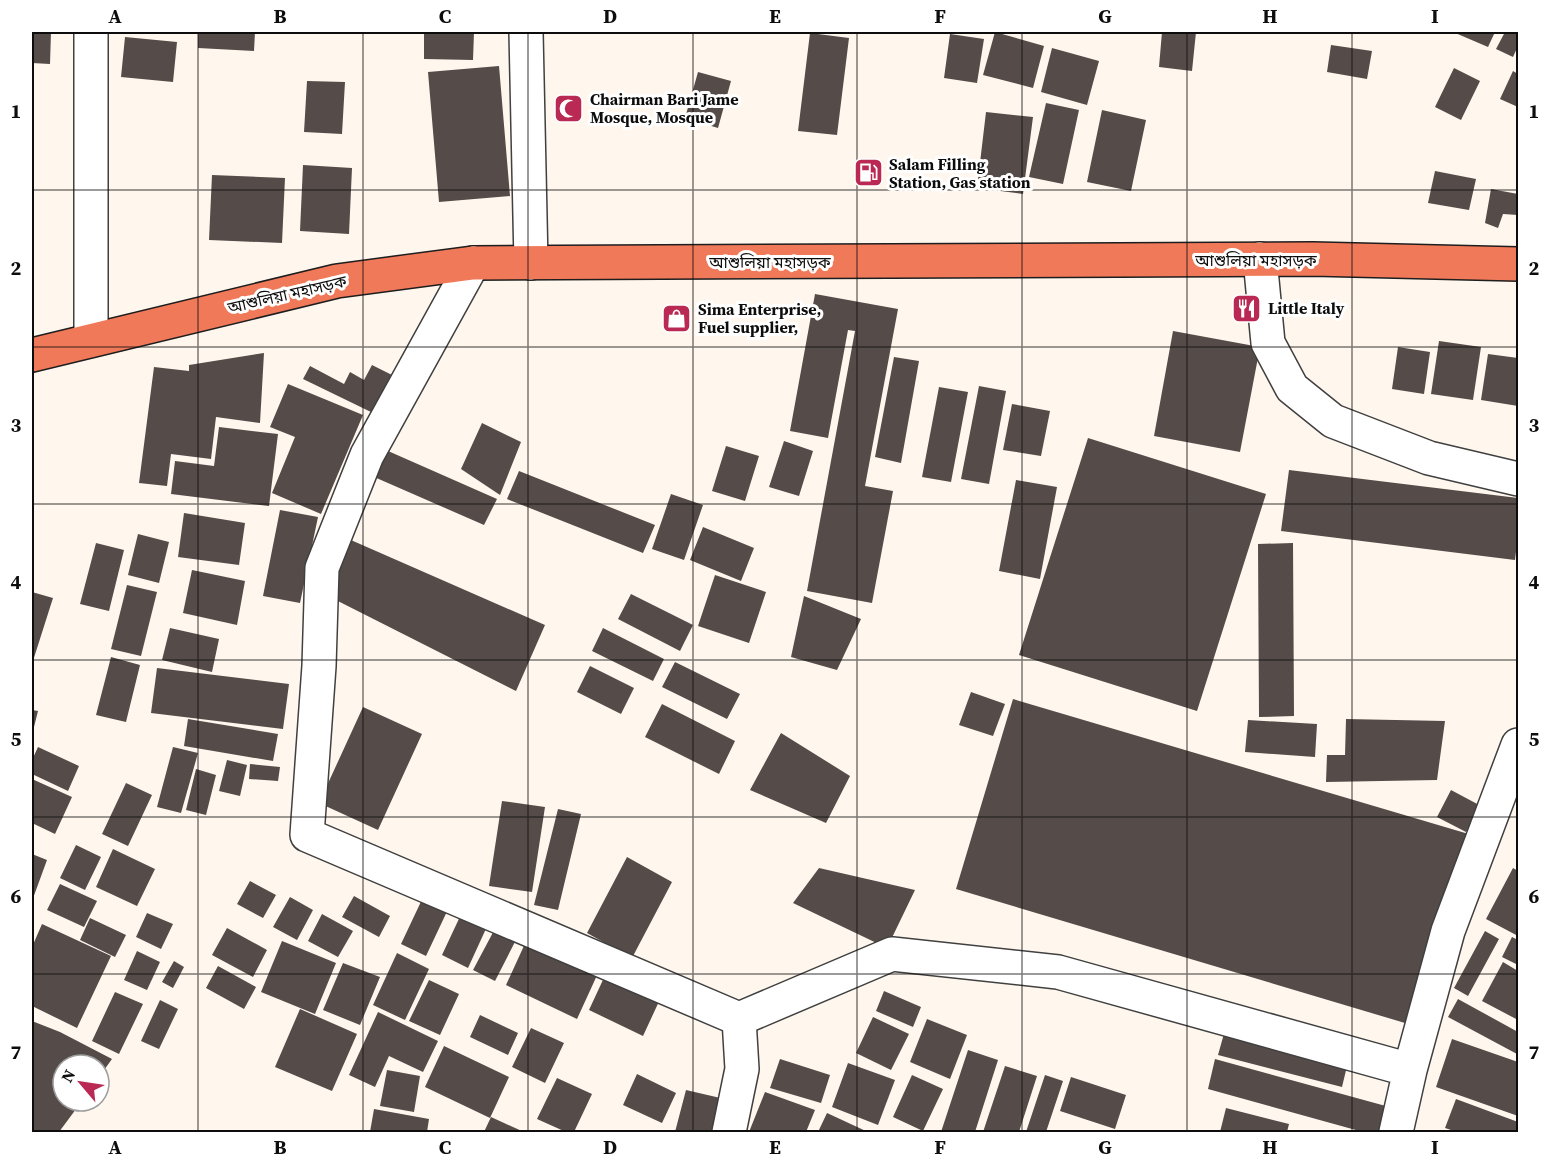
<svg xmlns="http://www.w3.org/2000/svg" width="1550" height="1164" viewBox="0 0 1550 1164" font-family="'Source Serif 4','Noto Sans Bengali',serif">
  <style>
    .building { fill: #554b49 }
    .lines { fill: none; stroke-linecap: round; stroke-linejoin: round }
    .minor-casing { stroke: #404040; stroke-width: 36 }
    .highway-casing { stroke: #1e1e1e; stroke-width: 36 }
    .minor { stroke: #fff; stroke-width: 33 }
    .highway { stroke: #f07959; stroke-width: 33 }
    .grid { fill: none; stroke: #0d0d0d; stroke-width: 1.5; stroke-opacity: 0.55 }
    .labels { text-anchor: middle; stroke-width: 6; stroke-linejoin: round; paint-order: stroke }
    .poi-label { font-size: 16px; font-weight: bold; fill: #0d0d0d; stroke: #fff; text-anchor: start }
    .street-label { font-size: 16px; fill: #0d0d0d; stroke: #fff }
    .neatline { fill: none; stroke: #0d0d0d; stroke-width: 2 }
    .grid-label { font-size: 20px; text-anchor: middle; font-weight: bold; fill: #0d0d0d }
  </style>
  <rect width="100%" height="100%" fill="#fff7ed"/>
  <path class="building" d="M32 32H51L50 64 32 63Z
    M198 32H255L254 51 198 48Z
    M424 32H474L473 60 424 59Z
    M995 32 1044 46 1033 88 983 75Z
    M1162 32H1196L1192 71 1159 67Z
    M1453 32H1495L1488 47Z
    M1505 32H1518V46L1513 57 1496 49Z
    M810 33 849 38 837 135 798 131Z
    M950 34 984 39 977 83 944 78Z
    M125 37 177 42 173 82 121 77Z
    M1331 45 1372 51 1367 79 1327 72Z
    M1052 48 1099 61 1087 105 1041 92Z
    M499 66 510 196 439 202 428 72Z
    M1454 68 1480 81 1461 120 1435 107Z
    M1513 71 1518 74V107L1500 99Z
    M698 72 731 81 718 128 685 118Z
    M307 81 345 82 342 134 304 132Z
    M1046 103 1079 110 1063 184 1029 177Z
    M1102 110 1146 120 1131 191 1087 182Z
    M986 112 1033 117 1023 194 977 188Z
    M303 165 352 168 349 234 300 231Z
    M1435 171 1476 179 1469 210 1428 203Z
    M212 175 285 178 282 243 209 240Z
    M1491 189 1518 194V215L1503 214 1498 228 1485 223Z
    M815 294 898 309 865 486 893 491 872 603 807 591 855 331 848 330 828 438 790 431Z
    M1173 331 1260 347 1240 452 1154 436Z
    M1439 341 1481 347 1473 400 1431 394Z
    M1398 347 1430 352 1424 394 1392 389Z
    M264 353 260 423 216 417 211 459 171 454 167 486 139 483 154 367 189 371V365Z
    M1488 354 1518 358V406L1481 400Z
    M894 357 919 361 901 463 875 457Z
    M372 365 392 375 373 413 303 379 310 366 344 384 350 372 364 380Z
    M288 384 363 415 321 514 272 493 295 437 270 427Z
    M979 386 1006 391 989 484 961 479Z
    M939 387 968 392 951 482 922 477Z
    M1012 404 1050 411 1041 456 1003 450Z
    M482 423 521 442 500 495 461 469Z
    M219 427 278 434 269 506 171 494 175 461 214 466Z
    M1088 438 1266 494 1197 711 1019 655Z
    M784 441 813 451 799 496 769 487Z
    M726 446 759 456 745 501 712 491Z
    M379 447 497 499 484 525 365 473Z
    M1289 470 1518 498V535L1515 560 1281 531Z
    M519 471 655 525 643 553 507 499Z
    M1016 480 1057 487 1040 579 999 571Z
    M671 494 703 505 684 560 652 549Z
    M280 510 318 517 300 603 263 596Z
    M184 513 245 523 239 565 178 557Z
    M703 527 754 548 741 581 690 560Z
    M138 534 169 542 159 583 128 575Z
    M344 537 545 625 516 691 324 594Z
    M96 543 124 550 109 611 80 604Z
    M1293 543 1294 716 1259 717 1258 544Z
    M192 570 245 581 237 625 183 613Z
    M715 575 766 592 749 643 698 626Z
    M127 585 157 592 141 656 111 649Z
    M32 592 53 598 32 664Z
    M631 594 693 625 680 651 618 619Z
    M804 596 861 619 837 670 791 657Z
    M170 628 219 639 212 672 162 660Z
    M603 628 664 659 653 681 592 651Z
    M111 657 140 665 126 722 96 715Z
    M675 662 740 694 727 719 662 687Z
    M590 666 634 688 621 714 577 692Z
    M157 668 289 684 283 729 151 713Z
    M971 692 1005 704 993 736 959 725Z
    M1013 699 1472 835 1415 1026 956 889Z
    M662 704 735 741 719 774 645 737Z
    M363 707 422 734 378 830 319 803Z
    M32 710 38 711 32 735Z
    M188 719 278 734 273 761 184 746Z
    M1346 719 1445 721 1437 780 1326 782 1327 755H1345Z
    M1248 720 1317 724 1315 757 1245 752Z
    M781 733 850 776 826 823 750 790Z
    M38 747 79 766 68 791 32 774V760Z
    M173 747 198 753 181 813 157 807Z
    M227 760 247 765 240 796 219 791Z
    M250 764 280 767 278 781 249 779Z
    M196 769 216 775 206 815 186 810Z
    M32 779 72 797 55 834 32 823Z
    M126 783 152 795 128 846 102 834Z
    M1451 790 1481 806 1466 832 1437 817Z
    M502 801 545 807 532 892 489 886Z
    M558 809 581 814 558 910 534 905Z
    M76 845 101 857 85 890 60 878Z
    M113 849 155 869 137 906 96 887Z
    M32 854 47 860 32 901Z
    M627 857 672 882 632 958 587 933Z
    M819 868 915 890 887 948 793 903Z
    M1513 868 1518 871V936L1486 919Z
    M250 881 276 895 263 918 237 904Z
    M60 884 97 901 84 927 47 910Z
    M426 891 451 903 426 956 401 944Z
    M354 896 390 916 379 937 342 917Z
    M290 897 313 910 297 940 273 927Z
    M464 908 490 920 468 968 442 955Z
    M147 913 173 924 161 949 136 937Z
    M322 914 353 931 338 957 308 941Z
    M90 918 126 935 115 957 80 940Z
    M498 923 519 934 495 981 473 970Z
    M42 924 111 956 77 1028 32 1006V947Z
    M227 928 267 950 253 977 212 955Z
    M1485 931 1499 939 1468 996 1454 988Z
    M528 937 599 971 577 1019 506 985Z
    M1512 937 1518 940V965L1502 957Z
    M282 941 336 963 315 1014 261 992Z
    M137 951 160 962 147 990 124 980Z
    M397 953 429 969 405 1020 373 1005Z
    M174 961 184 967 173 988 162 982Z
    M1503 962 1518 971V1020L1482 1001Z
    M343 963 380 977 360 1025 323 1010Z
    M218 966 256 987 244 1009 206 988Z
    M608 969 662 995 643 1036 589 1010Z
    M429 980 459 994 440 1035 409 1021Z
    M884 991 921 1007 913 1027 876 1011Z
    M115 992 143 1004 119 1054 92 1041Z
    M1458 999 1518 1032V1051L1517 1054 1448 1017Z
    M160 1000 178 1009 159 1049 141 1041Z
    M300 1009 357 1034 332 1091 275 1067Z
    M378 1012 438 1041 423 1072 389 1056 375 1087 349 1075Z
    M480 1015 518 1033 508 1055 470 1037Z
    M873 1017 909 1034 891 1070 856 1053Z
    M927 1019 967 1035 950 1079 910 1062Z
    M32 1021 60 1032 112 1059 99 1077V1065H63V1101H82L59 1132H32Z
    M531 1028 564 1043 545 1083 512 1067Z
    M1225 1030 1348 1062 1342 1087 1218 1055Z
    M1452 1039 1518 1062V1116L1436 1087Z
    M444 1046 509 1077 490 1118 425 1087Z
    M968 1050 998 1060 975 1132H941Z
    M780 1059 830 1075 821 1103 770 1088Z
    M1215 1059 1393 1108 1386 1132H1363L1208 1089Z
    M848 1063 895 1080 878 1125 832 1107Z
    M1005 1066 1037 1076 1019 1132H983Z
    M387 1070 420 1076 414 1112 380 1106Z
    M637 1074 676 1093 662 1123 623 1105Z
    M912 1075 943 1089 923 1131 893 1117Z
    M1045 1075 1063 1081 1046 1132H1026Z
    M1071 1077 1126 1095 1115 1129 1060 1111Z
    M557 1078 592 1094 574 1132H566L537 1119Z
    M686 1090 729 1100 721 1132H675Z
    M765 1092 815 1110 806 1132H749Z
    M1456 1099 1518 1122V1132H1457L1445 1128Z
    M1226 1108 1289 1124 1287 1132H1220Z
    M374 1109 429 1119 427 1132H370Z
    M827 1113 868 1132H818Z
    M491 1117 524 1132H484Z"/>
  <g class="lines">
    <defs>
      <path id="minor" d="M526 32 531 263
        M1260 259 1268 343 1292 388 1333 421 1429 458 1518 479
        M473 263 367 455 322 568 319 666 307 835 739 1019 892 954 1058 972 1410 1070
        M91 340V32
        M729 1132 742 1069 739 1019
        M1396 1132 1410 1070 1448 931 1518 745"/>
      <path id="highway" d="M32 355 337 281 473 263 1313 259 1518 264"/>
    </defs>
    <use href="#minor" class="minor-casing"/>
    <use href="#highway" class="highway-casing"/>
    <use href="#minor" class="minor"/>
    <use href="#highway" class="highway"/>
  </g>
  <path class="grid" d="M198 32V1132M363 32V1132M528 32V1132M693 32V1132M857 32V1132M1022 32V1132M1187 32V1132M1352 32V1132M32 190H1518M32 347H1518M32 504H1518M32 660H1518M32 817H1518M32 974H1518"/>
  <defs>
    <symbol id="mosque-square" viewBox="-11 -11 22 22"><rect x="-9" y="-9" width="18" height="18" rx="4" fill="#b92953" stroke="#fff"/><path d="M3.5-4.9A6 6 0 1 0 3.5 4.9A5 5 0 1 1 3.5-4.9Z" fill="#fff"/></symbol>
    <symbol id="fuel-square" viewBox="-11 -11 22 22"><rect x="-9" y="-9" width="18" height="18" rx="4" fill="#b92953" stroke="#fff"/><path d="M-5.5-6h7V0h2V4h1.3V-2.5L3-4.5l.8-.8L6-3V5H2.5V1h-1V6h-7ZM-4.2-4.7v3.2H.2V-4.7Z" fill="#fff"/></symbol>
    <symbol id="restaurant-square" viewBox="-11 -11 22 22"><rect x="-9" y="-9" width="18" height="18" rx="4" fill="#b92953" stroke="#fff"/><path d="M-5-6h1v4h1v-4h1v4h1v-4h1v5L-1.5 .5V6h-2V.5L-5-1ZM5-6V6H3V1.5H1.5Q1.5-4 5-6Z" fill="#fff"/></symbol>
    <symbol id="shop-square" viewBox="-11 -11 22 22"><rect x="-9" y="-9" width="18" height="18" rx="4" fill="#b92953" stroke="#fff"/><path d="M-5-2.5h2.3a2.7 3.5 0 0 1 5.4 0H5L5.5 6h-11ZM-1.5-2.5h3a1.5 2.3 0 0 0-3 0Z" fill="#fff"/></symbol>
  </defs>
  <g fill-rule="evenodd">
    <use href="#mosque-square" x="552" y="92" width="33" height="33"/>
    <use href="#fuel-square" x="852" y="156" width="33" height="33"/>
    <use href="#restaurant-square" x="1230" y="292" width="33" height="33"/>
    <use href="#shop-square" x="660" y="302" width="33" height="33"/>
  </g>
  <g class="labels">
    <g class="poi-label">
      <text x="590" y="105">Chairman Bari Jame<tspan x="590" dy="18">Mosque, Mosque</tspan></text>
      <text x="889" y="170">Salam Filling<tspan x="889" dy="18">Station, Gas station</tspan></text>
      <text x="1268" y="314">Little Italy</text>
      <text x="698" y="315">Sima Enterprise,<tspan x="698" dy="18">Fuel supplier,</tspan></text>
    </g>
    <g class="street-label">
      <text x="1256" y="266">আশুলিয়া মহাসড়ক</text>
      <text x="770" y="268">আশুলিয়া মহাসড়ক</text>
      <text transform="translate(287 294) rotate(-13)" y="6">আশুলিয়া মহাসড়ক</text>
    </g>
  </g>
  <rect width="1550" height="1164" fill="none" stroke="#ffffff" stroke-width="66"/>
  <g transform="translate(81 1083) rotate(299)"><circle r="28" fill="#ffffff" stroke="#9e9e9e" stroke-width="1.5"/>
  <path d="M0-4.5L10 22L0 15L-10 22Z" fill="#b92953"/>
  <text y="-9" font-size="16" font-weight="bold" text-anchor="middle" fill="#0d0d0d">N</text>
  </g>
  <rect x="33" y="33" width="1484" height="1098" class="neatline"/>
  <g class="grid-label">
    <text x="115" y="23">A</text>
    <text x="280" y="23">B</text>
    <text x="445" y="23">C</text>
    <text x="610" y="23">D</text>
    <text x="775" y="23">E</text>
    <text x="940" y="23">F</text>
    <text x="1105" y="23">G</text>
    <text x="1270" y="23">H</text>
    <text x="1435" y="23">I</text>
    <text x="16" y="118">1</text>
    <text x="1534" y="118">1</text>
    <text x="16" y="275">2</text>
    <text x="1534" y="275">2</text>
    <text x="16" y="432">3</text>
    <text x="1534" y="432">3</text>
    <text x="16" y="589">4</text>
    <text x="1534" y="589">4</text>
    <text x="16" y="746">5</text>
    <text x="1534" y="746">5</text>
    <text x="16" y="903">6</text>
    <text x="1534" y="903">6</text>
    <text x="16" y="1059">7</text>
    <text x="1534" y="1059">7</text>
    <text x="115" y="1154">A</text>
    <text x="280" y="1154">B</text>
    <text x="445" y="1154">C</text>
    <text x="610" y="1154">D</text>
    <text x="775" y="1154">E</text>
    <text x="940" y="1154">F</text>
    <text x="1105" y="1154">G</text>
    <text x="1270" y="1154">H</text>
    <text x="1435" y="1154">I</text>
  </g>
</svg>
